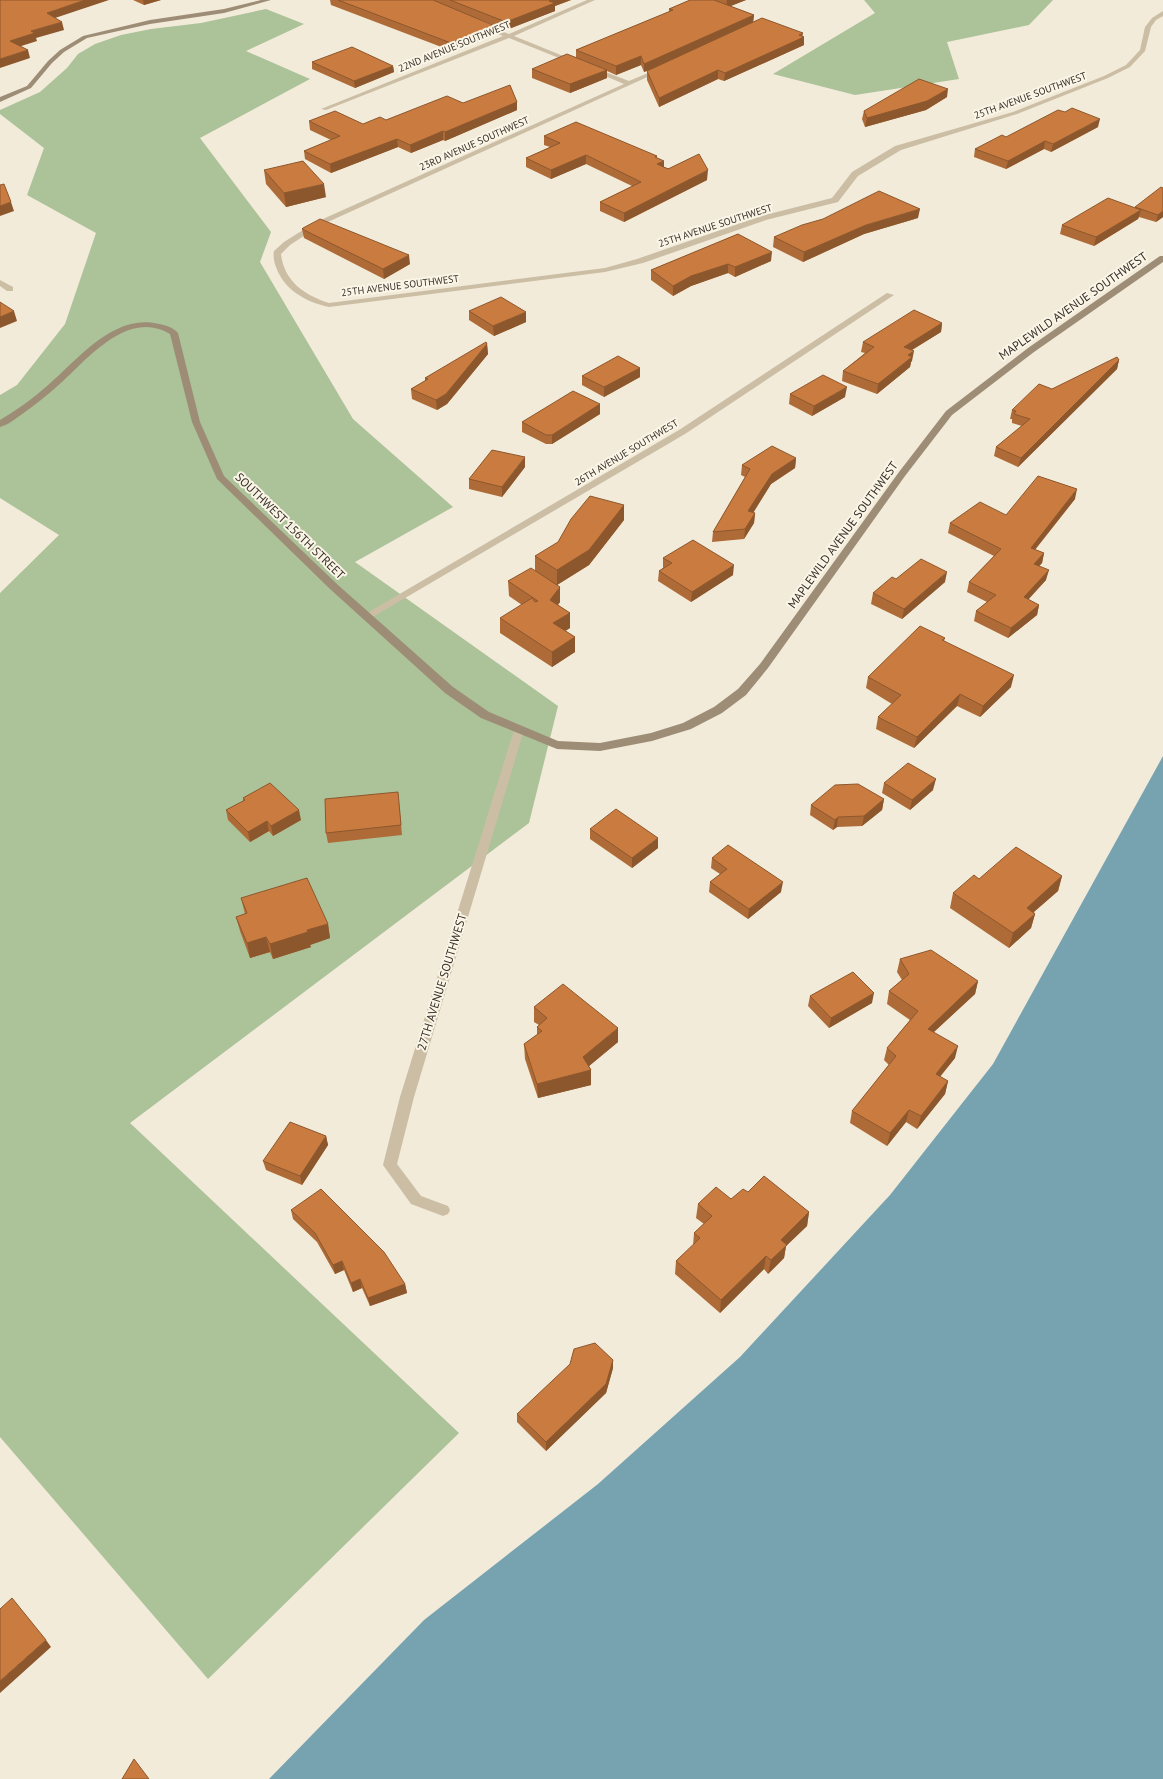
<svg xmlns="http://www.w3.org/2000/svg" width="1163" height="1779" viewBox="0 0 1163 1779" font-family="'PT Sans',sans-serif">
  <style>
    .green { fill: #acc299 }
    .water { fill: #77a3b0 }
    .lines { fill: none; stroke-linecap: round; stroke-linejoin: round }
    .street { fill: #cbbea5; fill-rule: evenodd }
    .secondary { fill: #9e8d76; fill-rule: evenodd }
    .wall { fill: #ae6b37 }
    .shaded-wall { fill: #8d572d }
    .building { fill: #ca7c40; stroke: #8d572d }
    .labels { text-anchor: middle; stroke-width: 4; stroke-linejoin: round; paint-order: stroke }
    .far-street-label { font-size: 10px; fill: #362e27; stroke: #faf5e6 }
    .street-label { font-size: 12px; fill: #362e27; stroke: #faf5e6 }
  </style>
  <rect width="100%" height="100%" fill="#f2ebd9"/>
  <path class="green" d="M864 0H1053L1029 25 947 42 959 79 855 95 773 74 875 13Z
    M266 9 304 24 246 51 310 79 200 138 271 232 260 262 353 419 453 507 355 562 558 706 529 823 130 1123 459 1433 208 1679 0 1437V593L59 535 0 498V395L17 385 65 324 96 233 27 195 44 148 0 114V110L40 92 67 68 78 54 95 44 121 35 151 29 201 23Z"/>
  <path class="water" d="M1163 756V1779H269L424 1620 598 1484 740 1357 890 1195 993 1064Z"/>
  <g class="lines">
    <path class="street" d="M587 0H595L514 36 578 62V64H574L509 38 326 110 321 109 503 36 479 26V24H483L509 34Z
      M1163 11V16L1156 20 1151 27 1145 51 1130 67 1108 78 1017 114 901 150 858 176 838 202 766 220 643 263 605 272 329 307C306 302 284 290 276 267 274 262 273 256 274 251L284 242 314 223 624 84 591 70V68H595L629 81 660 68 665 69 319 226 290 245 281 254C284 281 304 295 329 303L605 268 637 259 761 216 832 198 852 172 895 146 1013 112 1104 76 1126 65 1140 50 1145 27 1152 18Z
      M0 280 13 287V291H7L0 286Z
      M887 293 894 295 685 434 371 618H363L362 616 679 430Z
      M519 726 524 730 414 1097 397 1164 421 1196 448 1206 450 1210 448 1214 443 1216 411 1204 383 1165 400 1097 514 730Z"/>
    <path class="secondary" d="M261 0H271L224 13 150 24 87 38 64 52 52 63 31 88 0 102V97L27 86 48 61 60 50 83 36 150 20 224 9Z
      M1160 256H1163V262L1034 352 952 415 905 476 768 668 746 695 722 713 691 729 652 741 600 751 557 749 481 718 445 693 330 589 217 479 192 422 170 334C129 309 89 357 62 382 49 394 35 405 21 415 15 419 8 425 0 427V420C17 410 32 399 47 386 78 360 113 313 159 324 166 325 174 328 178 333L200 422 224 476 338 585 453 687 489 712 558 741 600 743 651 733 683 723 714 707 738 689 760 664 899 472 946 411 1028 348Z"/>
  </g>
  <path class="wall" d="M133 0H161L144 5Z
    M330 0H571L555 6V11L506 30 476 18 495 34 452 51 331 5Z
    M690 0H746L730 6 754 15 753 22 804 37V45L724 81 718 79 659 107 647 80V71L663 64 644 72 641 65 616 75 607 71V78L570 93 532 78V69L576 57V50L669 12V9Z
    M312 62 393 66 394 72 355 88 312 69Z
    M947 97 926 110 865 127 862 119 864 111Z
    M517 102V110L445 141 443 140 411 153 398 147 331 173 305 159 304 151 331 140 310 130 309 121 363 124 386 120 463 103Z
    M1098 127 1051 152 1044 149 1006 169 974 157 975 149 1006 137Z
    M544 136 657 156V158L664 167 707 180 624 222 600 211V202L632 186 586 164 551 179 526 167V158L550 147 544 145Z
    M264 170 326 197 286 207 266 184Z
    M1163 188V217L1156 222 1139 217 1138 219 1094 246 1060 234 1062 225 1135 208V207Z
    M918 218 864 234 803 262 773 247 774 237Z
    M302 229 410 264 384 279 304 238Z
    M738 234 771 261 735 277 728 273 691 286 673 296 651 280V270Z
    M469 311 526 322 494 336 469 320Z
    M942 323 941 332 912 350V361L911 362 910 367 877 394 842 381 843 371 865 353 861 352 863 342Z
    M487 344 488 354 447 404 437 410 412 399 411 389 425 381V378Z
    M1119 360 1117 369 1018 467 994 456 996 447 1022 426 1012 423V419H1010L1012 410 1052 389Z
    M640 368V377L604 397 582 385V376Z
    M790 394 845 397 812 416 789 404Z
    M600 404V414L552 444H546L522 432V422Z
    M796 458 795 468 771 484 753 513H755L754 523 744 539 712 542 713 532 745 477 741 475 742 465Z
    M525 467 502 497 469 489V479Z
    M1075 499 1035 550 1044 553 1042 563 1039 566 1046 580 1028 600 1039 605 1037 615 1008 638 974 621 976 611 987 602 967 592 969 582 994 556 948 533 950 523 1006 515Z
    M624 520 589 565 557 585 560 602 558 605 570 613V628L565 631 575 637V652L552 667 500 633V618L522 605 509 596 508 581 535 571V556Z
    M663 558 733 575 691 602 658 581 659 571 663 568Z
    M896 579 945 582 902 619 871 604 873 593Z
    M945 638 944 641 1011 687 980 717 957 706 914 748 876 729 878 717 892 704 866 688 868 677Z
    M884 783 933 790 910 810 882 793Z
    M243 798 301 820 273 836 269 831 250 842 228 820 226 810 243 801Z
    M884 799 882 810 862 826 837 827 833 830 810 815 811 805Z
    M399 802 402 835 328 843 326 833Z
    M590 829 658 848 632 868 590 839Z
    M712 858 781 892 748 919 709 892 710 882 720 874 711 868Z
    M1062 876 1058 891 1034 912 1035 914 1031 928 1009 948 950 908 953 893 979 879Z
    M241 898 328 924 330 938 310 945 311 947 273 959 270 952 250 958 240 931 236 917 245 914Z
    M900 959 978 981 975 994 934 1032 955 1058 940 1077 948 1081 945 1094 917 1129 906 1122 887 1146 850 1123 852 1111 889 1065 884 1060 887 1048 910 1020 887 1004 889 991 902 980 897 972Z
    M810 996 872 1003 829 1028 808 1006Z
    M534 1007 618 1042 589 1066 591 1070V1085L538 1098 525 1059 524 1044 537 1035V1027L539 1025 534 1022Z
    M326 1136 328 1145 302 1185 266 1170 263 1161Z
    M748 1192 809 1212 807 1226 786 1246 784 1258 768 1274 764 1269 720 1313 675 1274 676 1261 693 1246 694 1233 704 1224 696 1218 698 1204 731 1199Z
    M291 1210 405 1284 407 1293 370 1306 362 1288 353 1292 344 1270 335 1274 317 1242 293 1219Z
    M613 1368 606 1393 546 1451 517 1422V1414Z"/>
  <path class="shaded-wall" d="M85 0H109L49 20 47 13Z
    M143 0H161L144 5Z
    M551 0H571L555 6V11L506 30V22Z
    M727 0H746L726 8Z
    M754 15 753 23 644 72V64Z
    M62 22 64 30 36 38 37 41 12 49 10 41 31 31Z
    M495 26V34L452 51 451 43Z
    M803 33 802 38 804 37V45L724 81 725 73Z
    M28 50 30 58 0 68V59Z
    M641 56V65L616 75V66Z
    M393 66 394 72 355 88 354 81Z
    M607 70V78L570 93V84Z
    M718 70V79L659 107V98Z
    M948 89 947 97 926 110 865 127 867 118Z
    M517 102V110L445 141V132Z
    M1100 119 1098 127 1051 152 1053 144Z
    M443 131V140L411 153 410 145Z
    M397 139 398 147 331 173 330 164Z
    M1045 141 1044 149 1006 169 1008 161Z
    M586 155V164L551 179V170Z
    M664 161V170L657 164Z
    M708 170 707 180 624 222V213Z
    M324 184 326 197 286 207 284 193Z
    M11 202 14 211 0 216V206Z
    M920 209 918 218 864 234 803 262 804 252 866 225Z
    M1141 210 1138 219 1094 246 1096 237Z
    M1163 211V217L1156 222 1158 215Z
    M772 252 771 261 735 277V267Z
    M409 255 410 264 384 279 383 269Z
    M728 264V273L691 286 673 296V286L691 276Z
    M14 311 17 321 0 328V317Z
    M526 312V322L494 336 493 326Z
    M942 323 941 332 902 356 904 347Z
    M487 344 488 354 447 404 437 410 436 400Z
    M914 351 912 361 911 362 910 367 877 394 878 384 908 355Z
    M1119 360 1117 369 1018 467 1021 458Z
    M640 368V377L604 397V387Z
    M847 387 845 397 812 416 814 406Z
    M600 404V414L552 444V435Z
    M525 457V467L502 497V487Z
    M796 458 795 468 771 484 748 521V511L772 474Z
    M1077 489 1075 499 1028 558 1031 548Z
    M624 505V520L589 565 557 585V570Z
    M755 513 754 523 744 539 745 529Z
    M1044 553 1042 563 1032 574 1034 564Z
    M734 565 733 575 691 602 692 592Z
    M1049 570 1046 580 1021 607 1024 597Z
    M947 572 945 582 902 619 904 609Z
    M560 587V602L550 615V600Z
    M1039 605 1037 615 1008 638 1011 628Z
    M570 613V628L554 638 553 623Z
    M575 637V652L552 667V652Z
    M1014 675 1011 687 980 717 983 706Z
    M960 694 957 706 914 748 917 737Z
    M936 779 933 790 910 810 912 800Z
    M884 799 882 810 862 826 864 816Z
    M299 810 301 820 273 836 271 826Z
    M838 817 837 827 833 830 835 820Z
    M267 821 269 831 250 842 248 832Z
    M658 838V848L632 868V858Z
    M1062 876 1058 891 1022 922 1027 908Z
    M783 882 781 892 748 919 749 909Z
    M1035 914 1031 928 1009 948 1013 933Z
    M328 924 330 938 310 945 311 947 273 959 270 944 307 930Z
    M266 937 270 952 250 958 247 943Z
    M978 981 975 994 924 1041 928 1029Z
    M874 993 872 1003 829 1028 831 1018Z
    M618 1028V1042L583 1071V1057Z
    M958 1046 955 1058 932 1086 936 1074Z
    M591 1070V1085L538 1098 537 1084Z
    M948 1081 945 1094 917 1129 921 1116Z
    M909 1110 906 1122 887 1146 890 1133Z
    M326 1136 328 1145 302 1185 300 1176Z
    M809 1212 807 1226 786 1246 784 1258 768 1274 771 1260 781 1240Z
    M766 1256 764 1269 720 1313 721 1300Z
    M342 1261 344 1270 335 1274 333 1265Z
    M360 1279 362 1288 353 1292 351 1283Z
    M405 1284 407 1293 370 1306 368 1298Z
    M613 1360V1368L606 1393 546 1451V1442Z
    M46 1640 51 1647 0 1693V1681Z"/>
  <path class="building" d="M0 0H85L47 13 62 22 31 31 35 33 10 41 28 50 0 59Z
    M338 0H433L495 26 451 43Z
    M450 0H551L549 1 555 3 506 22Z
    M690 0H714L754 15 644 64 641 56 616 66 576 50 673 10 669 9Z
    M762 18 803 33 799 35 804 37 725 73 718 70 659 98 647 71Z
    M352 47 393 66 354 81 312 62Z
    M567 54 607 70 570 84 532 69Z
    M919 79 948 89 927 101 867 118 864 111Z
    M510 85 517 102 445 132 443 131 410 145 397 139 330 164 304 151 340 136 309 121 335 111 363 124 380 117 386 120 447 96 463 103Z
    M1072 108 1100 119 1053 144 1045 141 1008 161 975 149 1002 135 1006 137 1058 110 1065 112Z
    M576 122 657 156 655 157 664 161 657 164 668 169 699 154 708 170 624 213 600 202 641 182 586 155 551 170 526 158 560 143 544 136Z
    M303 161 324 184 284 193 264 170Z
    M4 184 11 202 0 206V185Z
    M1161 187 1163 188V211L1158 215 1135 207Z
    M879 191 920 209 866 225 804 252 774 237 802 225 823 219Z
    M1108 198 1141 210 1096 237 1062 225Z
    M320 219 409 255 383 269 302 229 303 228Z
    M738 234 772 252 735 267 728 264 691 276 673 286 651 270Z
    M501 297 526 312 493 326 469 311Z
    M0 302 14 311 0 317Z
    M914 310 942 323 904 347 914 351 908 355 912 357 878 384 843 371 874 347 863 342Z
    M486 342 487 344 446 394 436 400 411 389 428 379 425 378Z
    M618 356 640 368 604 387 582 376Z
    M1117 357 1119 360 1021 458 996 447 1030 419 1014 414 1016 411 1012 410 1039 384 1052 389Z
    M823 375 847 387 814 406 790 394Z
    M573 391 600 404 552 435H546L522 422Z
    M772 446 796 458 772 474 748 511 755 513 745 529 713 532 750 469 742 465Z
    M492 450 525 457 502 487 469 479Z
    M1038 476 1077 489 1031 548 1044 553 1034 564 1049 570 1024 597 1039 605 1011 628 976 611 996 595 969 582 1001 549 950 523 980 502 1006 515Z
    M590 496 624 505 589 550 557 570 535 556 558 542 571 519Z
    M693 540 734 565 692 592 659 571 672 563 663 558Z
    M921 559 947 572 904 609 873 593 892 577 896 579Z
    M531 568 560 587 550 600 570 613 553 623 575 637 552 652 500 618 532 598 535 602 538 601 508 581Z
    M920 626 945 638 942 640 1014 675 983 706 960 694 917 737 878 717 901 695 868 677Z
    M908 763 936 779 912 800 884 783Z
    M270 783 299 810 271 826 267 821 248 832 226 810 245 800 243 798Z
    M858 784 884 799 864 816 838 817 835 820 811 805 835 785Z
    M398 792 401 825 326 833 325 799Z
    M616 809 658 838 632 858 590 829Z
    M728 845 783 882 749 909 710 882 727 869 712 858Z
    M1016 847 1062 876 1027 908 1035 914 1013 933 953 893 974 875 979 879Z
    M307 878 328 924 307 930 308 932 270 944 266 937 247 943 236 917 247 913 241 898Z
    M931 950 978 981 928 1029 958 1046 936 1074 948 1081 921 1116 909 1110 890 1133 852 1111 896 1056 887 1048 918 1011 889 991 909 974 900 959Z
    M853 972 874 993 831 1018 810 996Z
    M563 984 618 1028 583 1057 591 1070 537 1084 524 1044 542 1031 537 1027 547 1018 534 1007Z
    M290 1122 326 1136 300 1176 263 1161Z
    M764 1176 809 1212 781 1240 787 1245 771 1260 766 1256 721 1300 676 1261 700 1238 694 1233 712 1216 698 1204 716 1187 731 1199 743 1189 748 1192Z
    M321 1189 384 1252 405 1284 368 1298 360 1279 351 1283 342 1261 333 1265 315 1233 291 1210Z
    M595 1343 613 1360 606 1384 546 1442 517 1414 570 1364 574 1349Z
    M12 1598 46 1640 0 1681V1609Z
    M134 1759 149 1779H122Z"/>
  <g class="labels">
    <g class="far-street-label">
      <text transform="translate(454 46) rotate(-22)" y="4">22ND AVENUE SOUTHWEST</text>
      <text transform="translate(1030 95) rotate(-20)" y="4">25TH AVENUE SOUTHWEST</text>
      <text transform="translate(474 143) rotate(-24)" y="4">23RD AVENUE SOUTHWEST</text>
      <text transform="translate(715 225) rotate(-18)" y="4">25TH AVENUE SOUTHWEST</text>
      <text transform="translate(400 285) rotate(-7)" y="4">25TH AVENUE SOUTHWEST</text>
      <text transform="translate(626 452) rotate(-31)" y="4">26TH AVENUE SOUTHWEST</text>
    </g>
    <g class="street-label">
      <text transform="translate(1073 306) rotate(-35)" y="4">MAPLEWILD AVENUE SOUTHWEST</text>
      <text transform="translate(290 526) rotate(44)" y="4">SOUTHWEST 156TH STREET</text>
      <text transform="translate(843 535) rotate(-54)" y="4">MAPLEWILD AVENUE SOUTHWEST</text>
      <text transform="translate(442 982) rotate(-73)" y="4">27TH AVENUE SOUTHWEST</text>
    </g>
  </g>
</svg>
